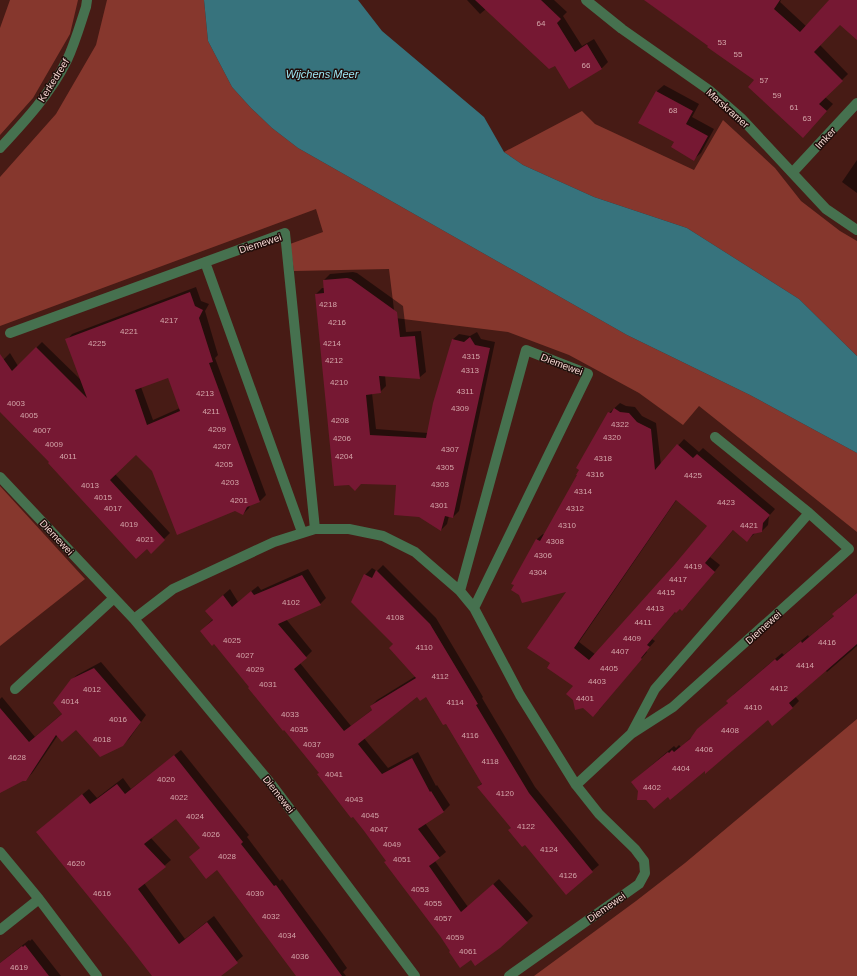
<svg xmlns="http://www.w3.org/2000/svg" width="857" height="976" viewBox="0 0 857 976" font-family="Arial,sans-serif">
  <style>
    .green { fill: #86372d }
    .water { fill: #37737d }
    .shadow { fill: #0007; fill-rule: evenodd }
    .building { fill: #761833; fill-rule: evenodd }
    .lines { fill: none; stroke-linecap: round; stroke-linejoin: round }
    .street { stroke: #46714f; stroke-width: 10 }
    .labels { text-anchor: middle; stroke-width: 3; stroke-linejoin: round; paint-order: stroke }
    .number-label { font-size: 8px; fill: #d4a6aa }
    .street-label { font-size: 10px; fill: #f4d6d1; stroke: #200d0a }
    .water-label { font-size: 11px; font-style: italic; fill: #9ce7f4; stroke: #200d0a }
  </style>
  <rect width="100%" height="100%" fill="#471b15"/>
  <path class="green" d="M10 0H78L70 34 33 98 0 135V28Z
    M107 0H204L208 41 232 87 251 108 272 128 298 148 627 335 750 395 857 453V532L699 406 683 425 639 393 569 355 508 332 395 318 389 269 294 271 290 244 323 232 316 209 0 326V177L56 114 96 45Z
    M582 111 595 124 694 170 723 120 775 168 801 201 840 231 857 241V356L799 299 687 228 594 197 523 165 504 152Z
    M0 486 85 579 0 646Z
    M857 719V976H534L636 901 685 863Z"/>
  <path class="water" d="M204 0H358L382 31 484 117 504 152 523 165 594 197 687 228 799 299 857 356V453L750 395 627 335 298 148 272 128 251 108 232 87 208 41Z"/>
  <path class="shadow" d="M467 0H554L567 12 563 16 582 46 594 39 608 62 602 68 570 88 556 64 486 9 480 14Z
    M645 0H781L780 2 807 27 831 0H857V39L840 23 820 45 848 74 825 97 833 104 809 130 755 80Z
    M664 85 699 104 692 117 714 129 701 153 694 159 675 142 640 122 657 91Z
    M857 160V193L842 182Z
    M353 272 357 273 403 306 406 332 421 331 426 372 420 377 385 375 386 386 380 392 372 393 376 429 428 433 452 340 459 334 470 336 477 332 481 339 495 342 459 511 453 517 449 516 447 524 441 530 397 484 361 483 316 294 322 288H325L324 280 330 274Z
    M196 287 201 301 209 304 205 311 218 355 215 358 266 495 260 501 250 505 249 508 243 514 153 471 136 453 115 474 170 533 151 552 50 462 0 410V363L10 353 18 366 42 342 82 381 67 340 72 334ZM168 377 180 408 153 420 141 387Z
    M620 403 626 406 635 407 642 416 656 423 661 465 684 439 699 452 703 448 775 509 769 516 768 525 762 531 755 533 747 541 734 529 710 557 720 565 688 604 675 612 652 639 655 641 646 651 647 652 599 710 574 700V685L552 663 568 591 515 585 512 583 537 539 543 534 545 535 579 475 609 413ZM677 499 708 526 596 655 579 642Z
    M383 565 436 618 483 697 482 698 535 787 599 865 566 893 478 787 482 783 446 722 426 696 418 695 364 738 388 768 418 752 436 786 437 785 450 805 444 811 425 823 446 852 435 861 468 907 499 879 533 916 499 947 472 959 451 951 387 861 320 773 214 643 201 631 213 619 212 605 230 589 238 602 258 586 261 590 308 569 326 598 320 604 286 619 312 651 300 663 351 726 373 709 371 706 377 700 416 676 394 644 352 602 365 575 372 568 377 571Z
    M857 593V646L827 672 825 670 795 696 799 701 792 708 768 719 706 769 639 776 674 746 676 748 679 745 681 747 729 702 734 694 782 653 784 655 808 635 809 637 835 615 840 607Z
    M101 662 146 715 129 739 122 745 76 728 58 735 33 772 27 779 0 791V699L2 697 35 737 63 713 70 681 77 675Z
    M181 750 249 835 247 837 280 881 282 879 328 941 347 968 343 972 346 976H298L201 848 176 818 151 838 171 860 144 883 185 939 214 916 243 956 219 976H153L44 826 89 789 97 798 123 778 131 789Z
    M32 939 61 976H3L0 972V963L29 940 30 941Z"/>
  <path class="building" d="M475 0H541L561 19 557 23 575 52 587 44 602 69 569 89 555 66 549 69Z
    M644 0H780L774 9 800 32 829 0H857V40L840 25 814 52 843 81 819 104 827 111 803 138 748 87 754 80 707 47 708 46Z
    M656 91 693 111 686 124 708 136 694 161 671 147 674 142 638 123Z
    M347 278 351 279 397 312 400 337 415 336 420 379 379 376 381 393 366 395 370 435 426 438 433 403 452 339 464 342 470 337 475 345 490 348 453 518 445 516 441 531 419 517 394 515 396 485 361 484 355 491 349 485 334 486 315 294 324 293 323 280Z
    M190 292 195 306 203 310 199 318 213 362 209 363 260 502 247 507 243 515 235 511 177 535 152 471 136 455 110 480 165 540 151 554 147 549 136 559 48 463 49 462 0 412V354L12 371 36 347 87 398 65 339ZM168 378 180 411 147 425 135 390Z
    M614 408 620 412 629 413 637 422 651 429 655 470 677 444 693 458 697 454 770 515 763 523 762 532 753 534 747 542 733 530 705 563 715 572 682 611 680 609 676 613 675 612 647 645 650 647 641 658 642 659 593 717 583 708 575 710 573 700 566 694 573 686 547 668 550 663 527 648 566 592 522 603 519 595 511 590 514 585 511 584 536 539 540 541 577 475H576L579 470 576 468 608 412 611 413ZM676 500 707 526 674 565 589 660 574 648Z
    M376 570 430 624 478 704 476 705 529 793 593 872 566 895 525 845 522 847 508 830 511 828 477 787 482 784 446 724 443 725 426 697 420 701 417 697 358 744 382 774 412 758 430 792 431 791 444 812 418 829 440 858 429 866 461 912 493 884 528 923 500 948 475 966 471 960 460 968 449 952 450 951 440 936 384 862 386 861 364 831 353 817 351 818 317 774 319 773 284 730 283 731 248 688 249 687 214 644 212 646 200 631 213 620 205 611 223 595 232 607 251 591 254 595 302 575 321 605 278 624 307 658 294 669 344 731 372 710 370 706 416 678 389 648 393 644 351 602 364 574 372 578Z
    M857 593V644L789 703 793 708 772 726 768 720 705 774V771L670 800 668 797 654 809 646 800H637L638 791 631 782 668 752 669 753 672 750 674 752 690 739 697 729 728 703 726 701 775 659 777 661 801 641 802 643 834 616 832 614Z
    M94 668 141 722 123 746 100 757 76 730 62 742 56 735 26 781H23L0 793V708L29 742 62 714 53 703 71 679Z
    M174 755 243 842 241 844 274 886 276 885 342 976H296L217 870 206 879 189 857 200 848 176 819 144 844 166 867 138 889 179 944 207 922 238 963 221 976H152L128 945 36 832 82 794 90 804 117 784 125 794Z
    M25 945 49 976H0V963L22 946 23 947Z"/>
  <g class="lines">
    <path class="street" d="M586 0 622 29 709 90 741 118 826 209 857 230
      M0 148C25 121 51 93 67 60 75 43 80 25 86 7L87 0
      M793 172 857 103
      M205 262 302 532
      M10 333 285 233 315 529
      M0 477 134 619 272 785 415 976
      M460 591 526 350 588 374 474 608
      M134 619 173 589 274 542 315 529H349L383 536 415 552 460 591 474 608 520 695 576 785 599 814 635 849 644 861 645 873 639 884 509 976
      M15 689 114 598
      M631 734 673 707 849 549 809 513 715 437
      M576 785 631 734 655 689 809 513
      M0 852 39 899
      M0 930 39 899 97 976"/>
  </g>
  <g class="labels">
    <g class="number-label">
      <text x="541" y="26">64</text>
      <text x="722" y="45">53</text>
      <text x="738" y="57">55</text>
      <text x="586" y="68">66</text>
      <text x="764" y="83">57</text>
      <text x="777" y="98">59</text>
      <text x="794" y="110">61</text>
      <text x="673" y="113">68</text>
      <text x="807" y="121">63</text>
      <text x="328" y="307">4218</text>
      <text x="169" y="323">4217</text>
      <text x="337" y="325">4216</text>
      <text x="129" y="334">4221</text>
      <text x="97" y="346">4225</text>
      <text x="332" y="346">4214</text>
      <text x="471" y="359">4315</text>
      <text x="334" y="363">4212</text>
      <text x="470" y="373">4313</text>
      <text x="339" y="385">4210</text>
      <text x="465" y="394">4311</text>
      <text x="205" y="396">4213</text>
      <text x="16" y="406">4003</text>
      <text x="460" y="411">4309</text>
      <text x="211" y="414">4211</text>
      <text x="29" y="418">4005</text>
      <text x="340" y="423">4208</text>
      <text x="620" y="427">4322</text>
      <text x="217" y="432">4209</text>
      <text x="42" y="433">4007</text>
      <text x="612" y="440">4320</text>
      <text x="342" y="441">4206</text>
      <text x="54" y="447">4009</text>
      <text x="222" y="449">4207</text>
      <text x="450" y="452">4307</text>
      <text x="68" y="459">4011</text>
      <text x="344" y="459">4204</text>
      <text x="603" y="461">4318</text>
      <text x="224" y="467">4205</text>
      <text x="445" y="470">4305</text>
      <text x="595" y="477">4316</text>
      <text x="693" y="478">4425</text>
      <text x="230" y="485">4203</text>
      <text x="440" y="487">4303</text>
      <text x="90" y="488">4013</text>
      <text x="583" y="494">4314</text>
      <text x="103" y="500">4015</text>
      <text x="239" y="503">4201</text>
      <text x="726" y="505">4423</text>
      <text x="439" y="508">4301</text>
      <text x="113" y="511">4017</text>
      <text x="575" y="511">4312</text>
      <text x="129" y="527">4019</text>
      <text x="567" y="528">4310</text>
      <text x="749" y="528">4421</text>
      <text x="145" y="542">4021</text>
      <text x="555" y="544">4308</text>
      <text x="543" y="558">4306</text>
      <text x="693" y="569">4419</text>
      <text x="538" y="575">4304</text>
      <text x="678" y="582">4417</text>
      <text x="666" y="595">4415</text>
      <text x="291" y="605">4102</text>
      <text x="655" y="611">4413</text>
      <text x="395" y="620">4108</text>
      <text x="643" y="625">4411</text>
      <text x="632" y="641">4409</text>
      <text x="232" y="643">4025</text>
      <text x="827" y="645">4416</text>
      <text x="424" y="650">4110</text>
      <text x="620" y="654">4407</text>
      <text x="245" y="658">4027</text>
      <text x="805" y="668">4414</text>
      <text x="609" y="671">4405</text>
      <text x="255" y="672">4029</text>
      <text x="440" y="679">4112</text>
      <text x="597" y="684">4403</text>
      <text x="268" y="687">4031</text>
      <text x="779" y="691">4412</text>
      <text x="92" y="692">4012</text>
      <text x="585" y="701">4401</text>
      <text x="70" y="704">4014</text>
      <text x="455" y="705">4114</text>
      <text x="753" y="710">4410</text>
      <text x="290" y="717">4033</text>
      <text x="118" y="722">4016</text>
      <text x="299" y="732">4035</text>
      <text x="730" y="733">4408</text>
      <text x="470" y="738">4116</text>
      <text x="102" y="742">4018</text>
      <text x="312" y="747">4037</text>
      <text x="704" y="752">4406</text>
      <text x="325" y="758">4039</text>
      <text x="17" y="760">4628</text>
      <text x="490" y="764">4118</text>
      <text x="681" y="771">4404</text>
      <text x="334" y="777">4041</text>
      <text x="166" y="782">4020</text>
      <text x="652" y="790">4402</text>
      <text x="505" y="796">4120</text>
      <text x="179" y="800">4022</text>
      <text x="354" y="802">4043</text>
      <text x="370" y="818">4045</text>
      <text x="195" y="819">4024</text>
      <text x="526" y="829">4122</text>
      <text x="379" y="832">4047</text>
      <text x="211" y="837">4026</text>
      <text x="392" y="847">4049</text>
      <text x="549" y="852">4124</text>
      <text x="227" y="859">4028</text>
      <text x="402" y="862">4051</text>
      <text x="76" y="866">4620</text>
      <text x="568" y="878">4126</text>
      <text x="420" y="892">4053</text>
      <text x="102" y="896">4616</text>
      <text x="255" y="896">4030</text>
      <text x="433" y="906">4055</text>
      <text x="271" y="919">4032</text>
      <text x="443" y="921">4057</text>
      <text x="287" y="938">4034</text>
      <text x="455" y="940">4059</text>
      <text x="468" y="954">4061</text>
      <text x="300" y="959">4036</text>
      <text x="19" y="970">4619</text>
    </g>
    <g class="street-label">
      <text transform="translate(53 80) rotate(-58)" y="4">Kerkedreef</text>
      <text transform="translate(728 108) rotate(42)" y="4">Marskramer</text>
      <text transform="translate(825 138) rotate(-47)" y="4">Imker</text>
      <text transform="translate(260 243) rotate(-18)" y="4">Diemewei</text>
      <text transform="translate(562 364) rotate(21)" y="4">Diemewei</text>
      <text transform="translate(57 537) rotate(47)" y="4">Diemewei</text>
      <text transform="translate(763 627) rotate(-42)" y="4">Diemewei</text>
      <text transform="translate(279 794) rotate(52)" y="4">Diemewei</text>
      <text transform="translate(606 907) rotate(-35)" y="4">Diemewei</text>
    </g>
    <g class="water-label">
      <text x="322" y="78">Wijchens Meer</text>
    </g>
  </g>
</svg>
